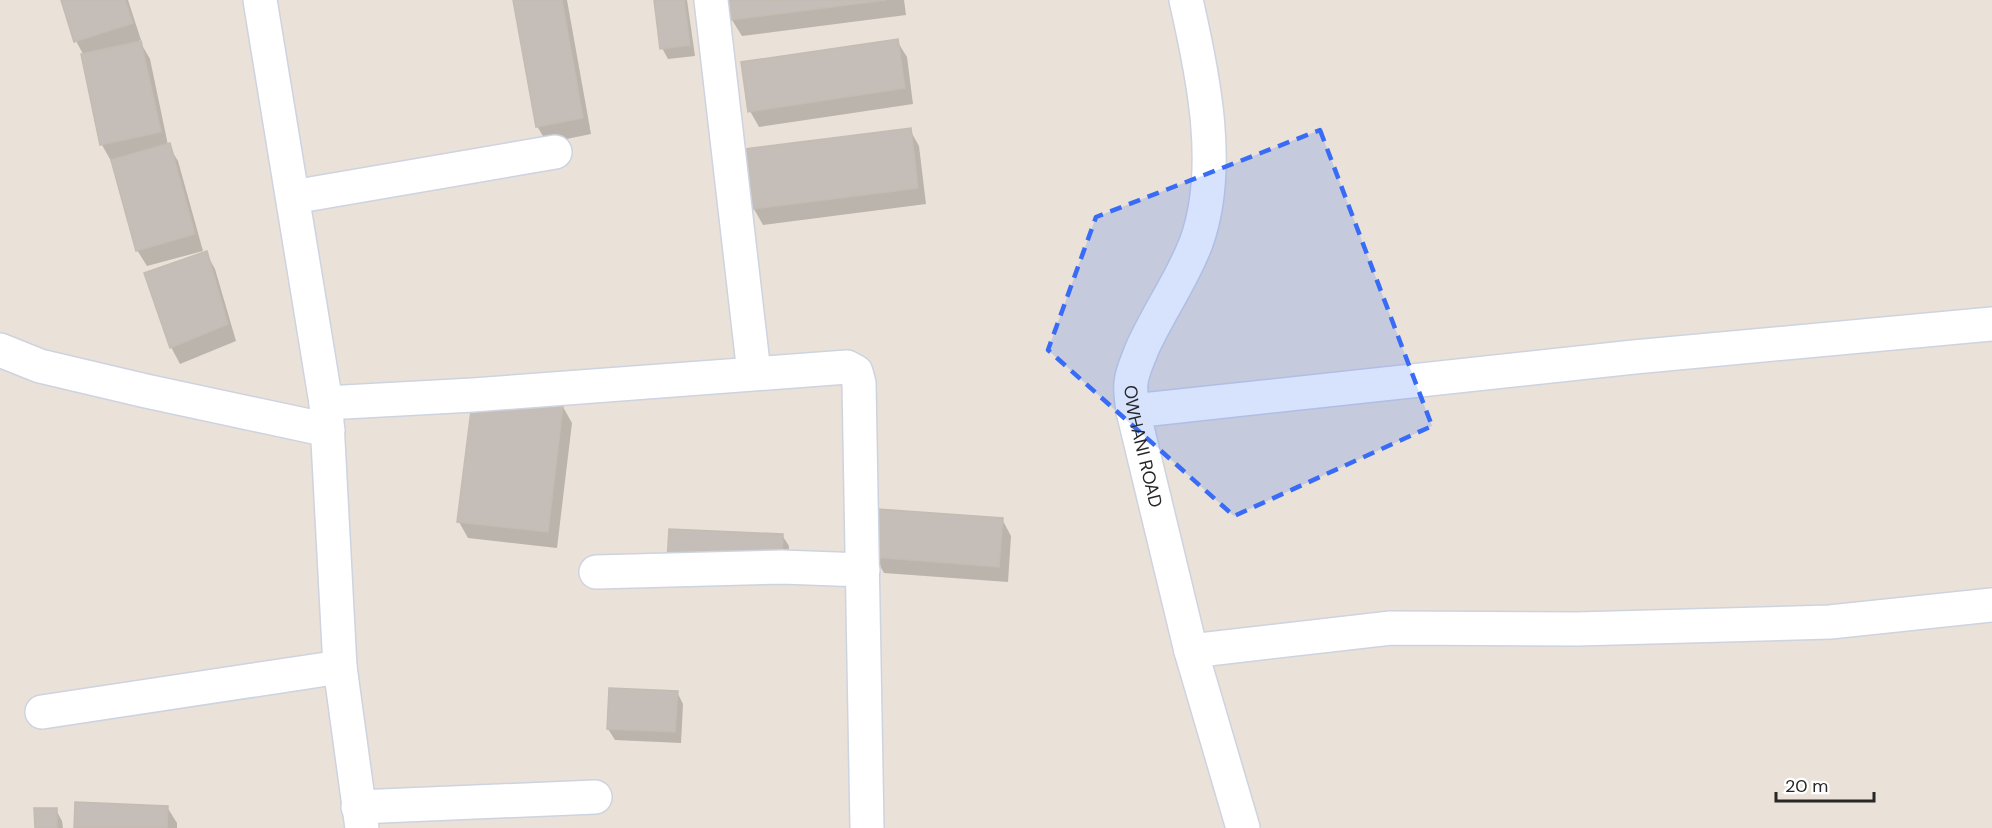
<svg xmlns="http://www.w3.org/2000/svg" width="1992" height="828" viewBox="0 0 1992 828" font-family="'DM Sans',sans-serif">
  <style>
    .shadow { fill: #0003 }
    .building { fill: #c5beb8; stroke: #c4bcb2; stroke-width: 1.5 }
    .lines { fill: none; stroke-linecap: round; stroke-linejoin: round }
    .minor-casing { stroke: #ced3e0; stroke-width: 36 }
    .minor { stroke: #fff; stroke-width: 33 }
    .marked { fill: #386cf7; fill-opacity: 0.2; stroke: #386cf7; stroke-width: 4.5; stroke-dasharray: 12 8; stroke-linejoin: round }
    .labels { text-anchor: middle; stroke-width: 5; stroke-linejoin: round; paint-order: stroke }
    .street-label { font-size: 18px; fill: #272727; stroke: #fff }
  </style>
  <rect width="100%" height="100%" fill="#eae1d8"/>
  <path class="shadow" d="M62 0H128L141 40H139L150 59 168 145 178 161 203 251 147 266 137 250 113 161H111L102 145 83 54 76 41Z
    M514 0H567L591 134 547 143 537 126Z
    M655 0H687L695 56 668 59 662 48Z
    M730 0H904L906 15 742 36 732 20Z
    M897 41 907 57 913 104 759 127 750 111Z
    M910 130 919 146 926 204 763 225 754 209Z
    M206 253 215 269 236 341 180 364 171 347Z
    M563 407 572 423 557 548 468 538 459 522Z
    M1002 519 1011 536 1008 582 884 573 875 557Z
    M782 535 789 546 787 577 675 573Z
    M677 692 683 704 681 743 615 740 608 729Z
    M167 807 177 823V828H75Z
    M56 810 62 821 63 828H36Z"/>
  <path class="building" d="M61 0H125L133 23 74 42Z
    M513 0H562L583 118 536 127Z
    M654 0H684L690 45 660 49Z
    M728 0H886L731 20Z
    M898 39 905 88 748 112 741 62Z
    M141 41 161 132 100 145 81 54Z
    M911 128 918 188 752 209 745 149Z
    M170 143 195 234 136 251 111 160Z
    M207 251 228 324 170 348 144 273Z
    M473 395 563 406 548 532 457 522Z
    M877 509 1003 518 999 567 873 557Z
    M669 529 783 534 782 567 667 562Z
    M609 688 678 691 675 732 607 729Z
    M75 802 168 806 167 828H74Z
    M34 808H57V828H35Z"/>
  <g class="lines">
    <defs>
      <g id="minor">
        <path d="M260 0 326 403 340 667 362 828"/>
        <path d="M711 0 754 373"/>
        <path id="s1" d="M1186 0C1203 74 1223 169 1196 243 1182 280 1158 313 1142 349 1138 360 1132 371 1131 383 1130 392 1132 402 1133 411L1191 651 1243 828"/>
        <path d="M293 197 555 152"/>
        <path d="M0 350 40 366 146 391 328 430"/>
        <path d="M326 403 473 395 847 367 856 372 859 383 867 828"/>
        <path d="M1133 411 1634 357 1992 324"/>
        <path d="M596 572 782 567 863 570"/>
        <path d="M1191 651 1391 628 1577 629 1830 622 1992 605"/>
        <path d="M42 712 340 667"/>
        <path d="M358 807 595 797"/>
      </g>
    </defs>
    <use href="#minor" class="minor-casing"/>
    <use href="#minor" class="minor"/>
  </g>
  <path class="marked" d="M1320 130 1432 426 1234 516 1048 350 1096 217Z"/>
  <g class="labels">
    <g class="street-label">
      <text dy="6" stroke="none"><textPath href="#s1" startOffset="466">OWHANI ROAD</textPath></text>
    </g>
  </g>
  <path d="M1776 792v9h98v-9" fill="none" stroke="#272727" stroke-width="3"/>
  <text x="1785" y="792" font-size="18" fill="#272727" stroke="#ffffff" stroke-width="4.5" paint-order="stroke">20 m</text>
</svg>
